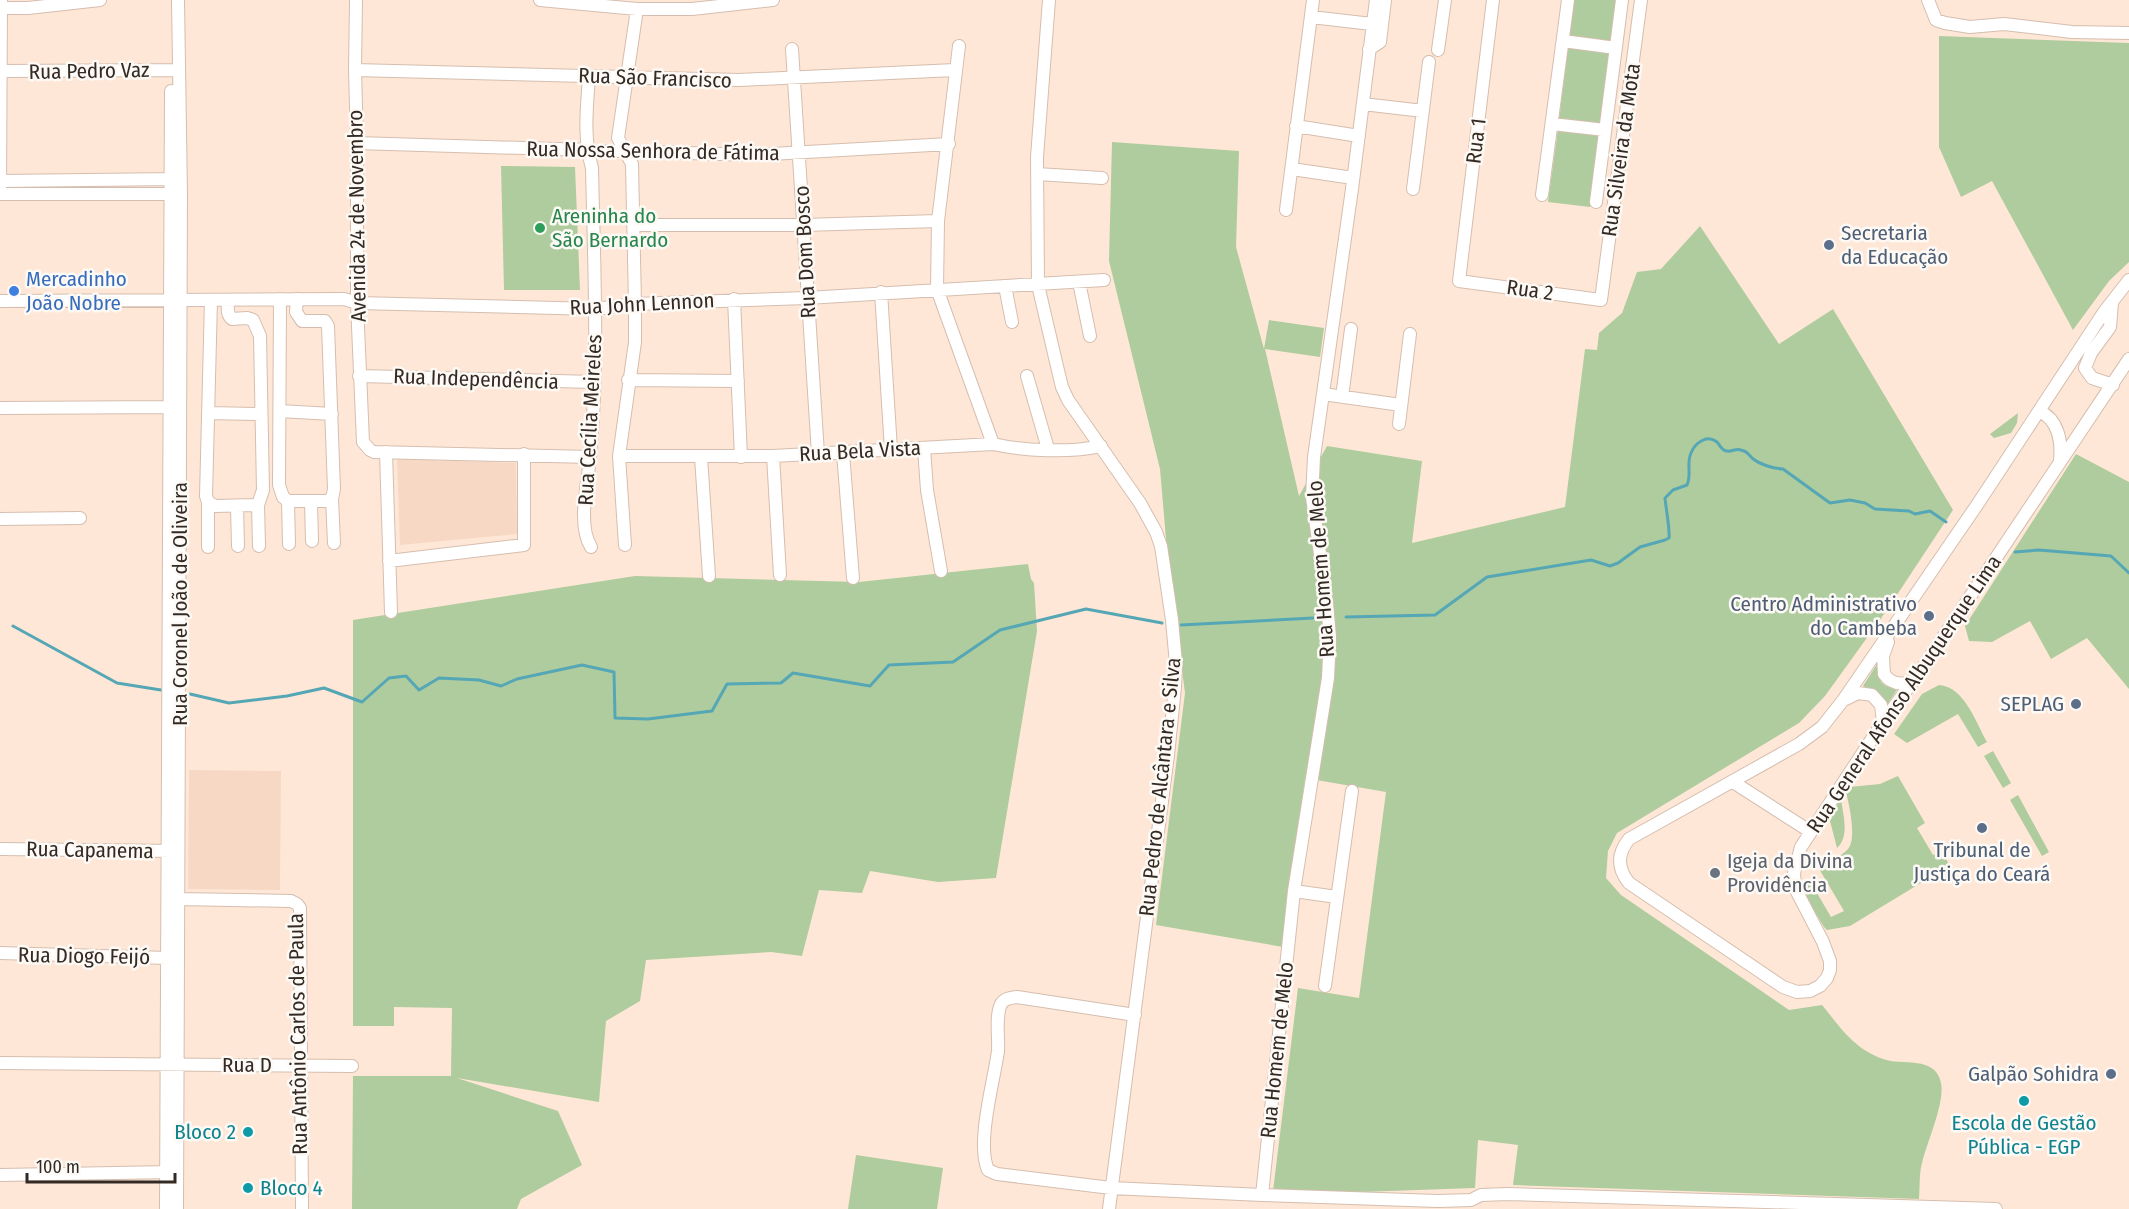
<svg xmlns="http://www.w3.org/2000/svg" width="2129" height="1209" viewBox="0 0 2129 1209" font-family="'Fira Sans Condensed',sans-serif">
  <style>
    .built { fill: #f7d8c5 }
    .green { fill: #afcc9e }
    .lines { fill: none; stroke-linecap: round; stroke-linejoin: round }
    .stream { stroke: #55a7b5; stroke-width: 3 }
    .minor-casing { stroke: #d5beaf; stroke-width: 14 }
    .minor { stroke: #fff; stroke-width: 12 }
    .leisure-dot { fill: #2e9e5b; stroke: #fdf9f5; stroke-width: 2 }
    .service-dot { fill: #5c6f8a; stroke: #fdf9f5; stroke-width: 2 }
    .shop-dot { fill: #3f7fe0; stroke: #fdf9f5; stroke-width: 2 }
    .worship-dot { fill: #6b7280; stroke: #fdf9f5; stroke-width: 2 }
    .culture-dot { fill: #0f9aa8; stroke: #fdf9f5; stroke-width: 2 }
    .labels { text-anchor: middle; stroke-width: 5; stroke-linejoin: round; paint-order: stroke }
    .street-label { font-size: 21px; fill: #332a24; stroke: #fdf9f5 }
    .leisure-label { font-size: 21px; fill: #27864d; stroke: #fdf9f5; text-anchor: start }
    .service-label { font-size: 21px; fill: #4e5e75; stroke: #fdf9f5; text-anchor: end }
    .shop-label { font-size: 21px; fill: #366cbe; stroke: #fdf9f5; text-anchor: start }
    .worship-label { font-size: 21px; fill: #5b616d; stroke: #fdf9f5; text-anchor: start }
    .culture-label { font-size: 21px; fill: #0d838f; stroke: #fdf9f5 }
  </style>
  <rect width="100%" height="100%" fill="#ffe7d7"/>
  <path class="built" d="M397 459 516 463 517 534 400 545Z
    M189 770 281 771 280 890 188 889Z"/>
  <path class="green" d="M1574 0H1616L1611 42 1569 37Z
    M1939 36 2129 43V262L2109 281 2073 330 1992 181 1961 197 1939 147Z
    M1568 47 1610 52 1600 125 1559 120Z
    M1558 129 1599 133 1590 207 1548 202Z
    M1112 142 1239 151 1236 247 1264 349 1269 320 1324 328 1320 357 1265 349 1299 496 1327 446 1422 461 1412 543 1565 507 1585 349 1597 350 1599 333 1622 313 1637 272 1661 269 1700 226 1779 344 1833 309 1953 510 1887 610 1825 696 1799 723 1617 833 1608 851 1606 878 1621 895 1789 1010 1822 1005C1841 1028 1853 1048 1883 1059 1901 1066 1936 1055 1941 1083 1945 1103 1927 1142 1922 1163 1919 1174 1920 1187 1919 1199L1513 1185 1518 1145 1478 1140 1475 1188 1332 1193 1273 1191 1298 988 1359 998 1386 792 1305 778 1283 947 1156 925 1185 693 1168 562 1160 469 1109 261Z
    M501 166 575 167 580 290H504Z
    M2018 413 2017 423 2011 433 1994 438 1990 434Z
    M2076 454 2129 482V689L2087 638 2051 659 2030 621 1992 642 1969 641 1965 626Z
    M1028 564 1031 579 1034 583 1037 631 996 878 938 882 870 871 862 893 819 890 802 956 771 952 646 960 640 1001 606 1021 599 1102 457 1078 558 1111 582 1165 521 1199 517 1209H352L353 1076H451L452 1008 394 1007V1026H353V620L635 576 859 582Z
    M1877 664 1881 682 1886 686 1898 688 1885 708 1880 694 1863 686Z
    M1939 685C1965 687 1976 723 1987 742L1978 747 1958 714 1907 743 1894 734 1922 694Z
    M1993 751 2011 783 2003 788 1984 756Z
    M1898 776 1925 823 1917 828 1933 855 1942 851 1953 872 1938 881 1934 875 1850 926 1827 930 1824 927 1807 899 1805 885 1810 881 1831 917 1844 911 1818 867C1827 862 1841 857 1848 849 1857 839 1849 804 1846 792L1849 787 1880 784Z
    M2018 795 2049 852 2042 856 2010 800Z
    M1841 799C1843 815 1850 836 1837 848L1829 817Z
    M856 1155 943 1168 937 1209H848Z"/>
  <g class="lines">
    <path class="stream" d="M2015 552 2039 550 2111 556 2129 573
      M1346 617 1435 615 1487 577 1591 560 1610 566 1618 563 1640 547 1665 540 1669 538C1670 529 1666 509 1665 498L1673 490 1687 485C1692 474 1686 464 1691 453 1695 443 1707 434 1717 442 1720 445 1722 451 1727 451 1732 452 1736 448 1741 450 1747 451 1748 454 1752 458 1759 464 1774 469 1783 469L1830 503 1850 500 1865 503 1875 509 1909 511 1915 514 1930 511 1946 522
      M1181 625 1313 618
      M13 626 117 683 161 690
      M190 694 229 703 287 696 324 688 362 702 389 678 406 676 419 690 439 678 479 680 501 686 517 679 582 665 614 672 615 718 648 719 712 711 727 684 781 683 793 673 870 686 889 665 953 662 1000 630 1086 609 1162 623"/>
    <defs>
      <path id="minor" d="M356 0 355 70 357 143V303L363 442 370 450 374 452 590 457
        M540 0 637 9H692L773 0
        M1049 0 1037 157 1038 285 1056 362 1062 387 1068 400 1140 503 1156 532 1161 546 1172 620 1176 664 1175 687 1168 755 1109 1209
        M1493 0 1459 281 1601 300 1641 0
        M1928 0 1936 20 1945 23 1970 27 2004 24 2072 32 2129 33
        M0 8H28L100 0
        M1311 17 1372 24
        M1563 41 1616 48
        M959 46 938 221 937 289 993 444
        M792 49 818 454
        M1369 49 1380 42 1385 0
        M1438 50 1445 0
        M355 70 739 80 955 70
        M0 71 179 70
        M589 76C587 107 583 137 592 168 594 264 599 361 590 457 588 482 577 525 591 547
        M1363 104 1423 111
        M1552 124 1605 130
        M1296 126 1359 136
        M357 143 753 155 949 144
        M1292 169 1353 178
        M1037 174 1102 178
        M0 181 177 179
        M1413 189 1429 62
        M0 190 1 0
        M0 194H179
        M1542 195 1568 0
        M1596 202 1622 0
        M1286 210 1313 0
        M633 225H803L938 221
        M2129 280 2104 312 1977 505 1844 699 1822 727 1799 744 1629 839C1617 854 1617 868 1629 883L1783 987 1797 992 1810 991 1820 986 1827 978 1830 970V961L1823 942 1795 888 1794 873 1801 847 1883 722 1921 670 2129 359
        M1079 282 1090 336
        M1005 286 1012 322
        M881 292 891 450
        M280 299 279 485 283 497 288 501H326L332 499 334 489 328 326 325 321H302L296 312 297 299
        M734 299 741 457
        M211 300 206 496 208 502 215 506 258 505 263 490 260 336 253 320 247 318 232 319C226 314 228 307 228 300
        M0 301 344 299 357 303 595 309 635 304 807 298 1104 280
        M2112 303 2110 327 2091 353 2085 368 2092 378 2113 385
        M359 376 594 382
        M1027 376 1048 449
        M628 380 738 381
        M1323 394 1401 405
        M1342 397 1351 329
        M0 408 171 407
        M280 411 332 414
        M2039 411C2058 419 2062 441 2060 460
        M208 413 261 414
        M1399 424 1410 334
        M924 448 927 490 941 571
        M386 452 391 612
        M843 453 853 578
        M619 456H773L993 444C1024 451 1070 453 1101 446
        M773 456 780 575
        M701 457 709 576
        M332 499 334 543
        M288 501 289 544
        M311 502 312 541
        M258 505 259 546
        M237 506 238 546
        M0 519 80 518
        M625 545 619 456 635 342V304L632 164 618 138 637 9
        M208 547V502
        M389 561 524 545V454
        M1888 642 1883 656 1884 674C1891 684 1900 685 1911 682
        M1846 699 1858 693 1872 695 1881 705 1883 722
        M1733 782 1811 832
        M0 849 175 851
        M1294 891 1337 897
        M179 899 291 901 297 904 300 908 302 1209
        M0 953 168 958
        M1325 986 1352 791
        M1135 1015 1017 997C1010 998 1005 998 1001 1004 995 1017 999 1037 998 1051 994 1081 976 1143 988 1170L997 1174 1111 1188 1262 1195 1438 1201 1471 1200 1481 1195 1507 1194 1996 1209
        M0 1063 352 1066
        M0 1175 173 1172
        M1262 1195 1294 891 1328 678 1330 637 1327 604 1312 497 1314 457 1352 189 1376 0
        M166 1209 171 91
        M177 1209 181 194 178 0"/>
    </defs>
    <use href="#minor" class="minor-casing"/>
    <use href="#minor" class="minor"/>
  </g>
  <circle class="leisure-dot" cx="540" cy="228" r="6"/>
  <g class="service-dot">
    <circle cx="1829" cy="245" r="6"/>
    <circle cx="1929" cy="616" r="6"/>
    <circle cx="2076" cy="704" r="6"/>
    <circle cx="1982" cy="828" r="6"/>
    <circle cx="2111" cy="1074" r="6"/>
  </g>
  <circle class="shop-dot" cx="14" cy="291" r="6"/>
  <circle class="worship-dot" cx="1715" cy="873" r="6"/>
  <g class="culture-dot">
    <circle cx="2024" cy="1101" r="6"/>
    <circle cx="248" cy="1132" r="6"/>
    <circle cx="248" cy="1188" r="6"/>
  </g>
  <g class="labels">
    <g class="street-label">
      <text transform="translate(89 71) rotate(-1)" y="7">Rua Pedro Vaz</text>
      <text transform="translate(655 78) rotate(2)" y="7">Rua São Francisco</text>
      <text transform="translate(1476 141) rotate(-83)" y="7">Rua 1</text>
      <text transform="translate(1621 150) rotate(-82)" y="7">Rua Silveira da Mota</text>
      <text transform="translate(653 151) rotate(1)" y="7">Rua Nossa Senhora de Fátima</text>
      <text transform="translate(357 216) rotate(-91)" y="7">Avenida 24 de Novembro</text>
      <text transform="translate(805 252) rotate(-93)" y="7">Rua Dom Bosco</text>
      <text transform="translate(1530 290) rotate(8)" y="7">Rua 2</text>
      <text transform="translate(642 304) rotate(-3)" y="7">Rua John Lennon</text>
      <text transform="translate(476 379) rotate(2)" y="7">Rua Independência</text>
      <text transform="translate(590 420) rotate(-87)" y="7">Rua Cecília Meireles</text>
      <text transform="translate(860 451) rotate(-3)" y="7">Rua Bela Vista</text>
      <text transform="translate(1321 569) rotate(-94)" y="7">Rua Homem de Melo</text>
      <text transform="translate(180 604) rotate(-90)" y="7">Rua Coronel João de Oliveira</text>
      <text transform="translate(1904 694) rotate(-56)" y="7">Rua General Afonso Albuquerque Lima</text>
      <text transform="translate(1160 787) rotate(-84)" y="7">Rua Pedro de Alcântara e Silva</text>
      <text transform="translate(90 850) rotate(1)" y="7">Rua Capanema</text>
      <text transform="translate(84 956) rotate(1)" y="7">Rua Diogo Feijó</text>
      <text transform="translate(298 1034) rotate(-91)" y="7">Rua Antônio Carlos de Paula</text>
      <text transform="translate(1277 1050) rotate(-84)" y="7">Rua Homem de Melo</text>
      <text x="247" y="1072">Rua D</text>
    </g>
    <g class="leisure-label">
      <text x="552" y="223">Areninha do<tspan x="552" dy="24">São Bernardo</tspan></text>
    </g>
    <g class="service-label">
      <text x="1841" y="240" text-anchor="start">Secretaria<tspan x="1841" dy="24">da Educação</tspan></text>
      <text x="1917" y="611">Centro Administrativo<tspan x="1917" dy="24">do Cambeba</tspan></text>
      <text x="2064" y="711">SEPLAG</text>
      <text x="1982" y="857" text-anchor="middle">Tribunal de<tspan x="1982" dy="24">Justiça do Ceará</tspan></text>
      <text x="2099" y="1081">Galpão Sohidra</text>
    </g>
    <g class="shop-label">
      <text x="26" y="286">Mercadinho<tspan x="26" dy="24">João Nobre</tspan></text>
    </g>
    <g class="worship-label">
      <text x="1727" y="868">Igeja da Divina<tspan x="1727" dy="24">Providência</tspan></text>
    </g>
    <g class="culture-label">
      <text x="2024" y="1130">Escola de Gestão<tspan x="2024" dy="24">Pública - EGP</tspan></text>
      <text x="236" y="1139" text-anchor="end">Bloco 2</text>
      <text x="260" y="1195" text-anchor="start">Bloco 4</text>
    </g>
  </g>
  <path d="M27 1173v9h148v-9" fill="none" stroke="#332a24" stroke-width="3"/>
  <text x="36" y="1173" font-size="18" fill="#332a24" stroke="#fdf9f5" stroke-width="4.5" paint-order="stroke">100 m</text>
</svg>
